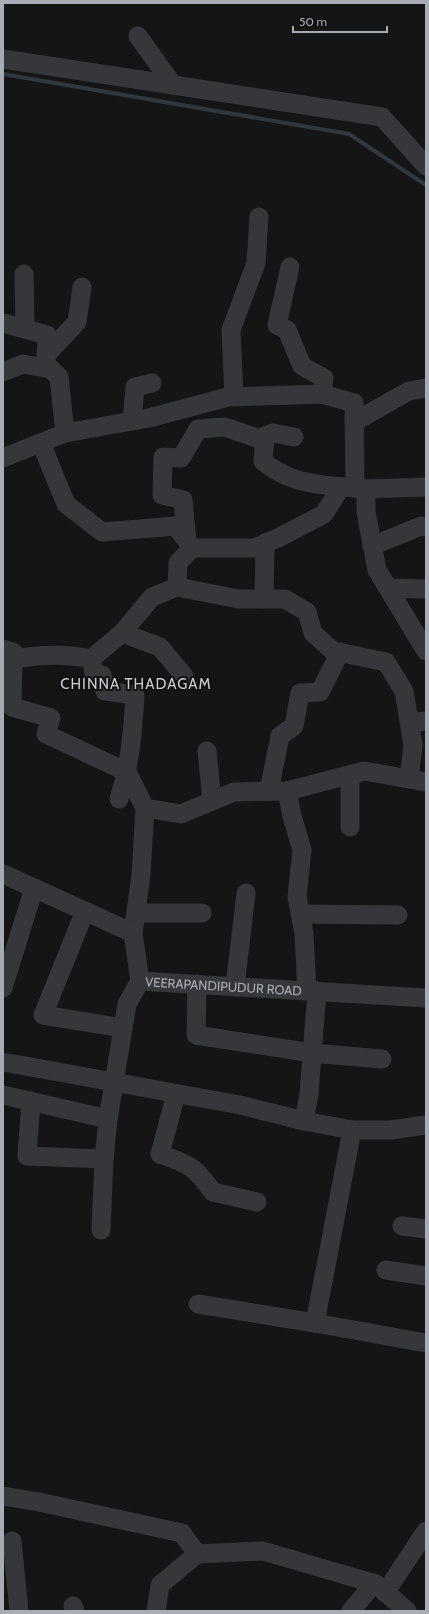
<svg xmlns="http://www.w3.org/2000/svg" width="429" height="1614" viewBox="0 0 429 1614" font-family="Cabin,sans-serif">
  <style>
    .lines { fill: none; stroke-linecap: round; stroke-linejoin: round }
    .stream { stroke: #2f383e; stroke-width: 4 }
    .minor { stroke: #36373b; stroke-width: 19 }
    .labels { text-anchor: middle; stroke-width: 4; stroke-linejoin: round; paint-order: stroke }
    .street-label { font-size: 13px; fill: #a8adb5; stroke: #101011 }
    .quarter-label { font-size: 15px; letter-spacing: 1px; fill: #c8ccd1; stroke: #101011 }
  </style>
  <rect width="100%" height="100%" fill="#151516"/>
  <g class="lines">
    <path class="stream" d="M3 74 349 134 426 185"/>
    <g class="minor">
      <path d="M138 36 173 85"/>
      <path d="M3 59 382 117 426 166"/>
      <path d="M290 267 277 325 287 330 302 366 324 378 322 394"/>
      <path d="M24 274 25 329"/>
      <path d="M3 323 47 335 46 364 59 377 65 433"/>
      <path d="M46 355 77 322 82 287"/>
      <path d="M3 372 23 364 51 369"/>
      <path d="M234 396 231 330 256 263 259 217"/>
      <path d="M132 421 135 387 152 383"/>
      <path d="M354 422 409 391 426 388"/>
      <path d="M294 437 273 433 265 436 263 461C268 465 274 470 281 473 304 486 339 486 366 489V512L377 570 426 651"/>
      <path d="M41 443 66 504 102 532 176 526 189 544"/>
      <path d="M3 458 65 433 149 418 228 397 322 394 354 403 355 488"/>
      <path d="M341 487 324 514 278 538 254 548H192L178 563 177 587 238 599H285L307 612 313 633 333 651 386 662 404 691 413 745 409 779"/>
      <path d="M366 489 426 487"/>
      <path d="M187 541 183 500 162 495 163 457 181 458 198 429 225 427 265 441"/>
      <path d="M372 546 421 526 426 527"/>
      <path d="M388 588 426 589"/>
      <path d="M264 599 265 543"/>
      <path d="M122 633 160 647 184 676"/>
      <path d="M3 649 13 652 12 707 51 718 46 734 127 772 145 808 141 875 133 933"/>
      <path d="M13 659C42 655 62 653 91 659"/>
      <path d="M410 723 426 721"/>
      <path d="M207 751 212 801"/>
      <path d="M350 775V827"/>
      <path d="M269 791 280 736 294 726 300 693 320 692 340 652"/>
      <path d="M287 791 292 816 302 850 297 896 304 934 307 991"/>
      <path d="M119 799C130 764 133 732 135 695L105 691 102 675 94 673 91 659 122 633 152 597 177 587"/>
      <path d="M145 808 181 814 234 792 287 791 364 771 426 782"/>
      <path id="s1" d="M3 874 133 933 140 981 426 998"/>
      <path d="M85 911 43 1015 123 1028"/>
      <path d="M136 913H202"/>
      <path d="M301 914 398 915"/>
      <path d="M197 984 196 1035 312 1053 382 1059"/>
      <path d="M235 987 246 893"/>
      <path d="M3 988 34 888"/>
      <path d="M3 1062 240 1105 304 1121 309 1094 317 991"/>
      <path d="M176 1094 160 1154C190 1165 193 1165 213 1192L257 1202"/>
      <path d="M3 1095 108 1119"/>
      <path d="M31 1101 27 1156 104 1159"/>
      <path d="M304 1121 352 1130H391L426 1125"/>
      <path d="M352 1130 315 1323 426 1343"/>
      <path d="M402 1226 426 1229"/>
      <path d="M101 1230 104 1159 108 1119 127 1004 140 981"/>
      <path d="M386 1270 426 1276"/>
      <path d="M198 1304 315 1323"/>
      <path d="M3 1496 39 1502 182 1533 197 1554 263 1551 376 1584 407 1611"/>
      <path d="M12 1541 19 1611"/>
      <path d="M385 1593 426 1531"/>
      <path d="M73 1606 75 1611"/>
      <path d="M156 1611 160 1585 197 1554"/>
      <path d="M351 1611 374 1583"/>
    </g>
  </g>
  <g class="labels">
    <g class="street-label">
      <text dy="5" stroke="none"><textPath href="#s1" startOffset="275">VEERAPANDIPUDUR ROAD</textPath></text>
    </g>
    <g class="quarter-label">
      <text x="136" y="689">CHINNA THADAGAM</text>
    </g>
  </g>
  <rect width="429" height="1614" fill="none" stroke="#a8adb5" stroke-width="8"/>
  <path d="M293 26v6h94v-6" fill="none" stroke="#a8adb5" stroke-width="2"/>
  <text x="299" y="26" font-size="12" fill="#a8adb5" stroke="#101011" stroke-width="3" paint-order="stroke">50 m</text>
</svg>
